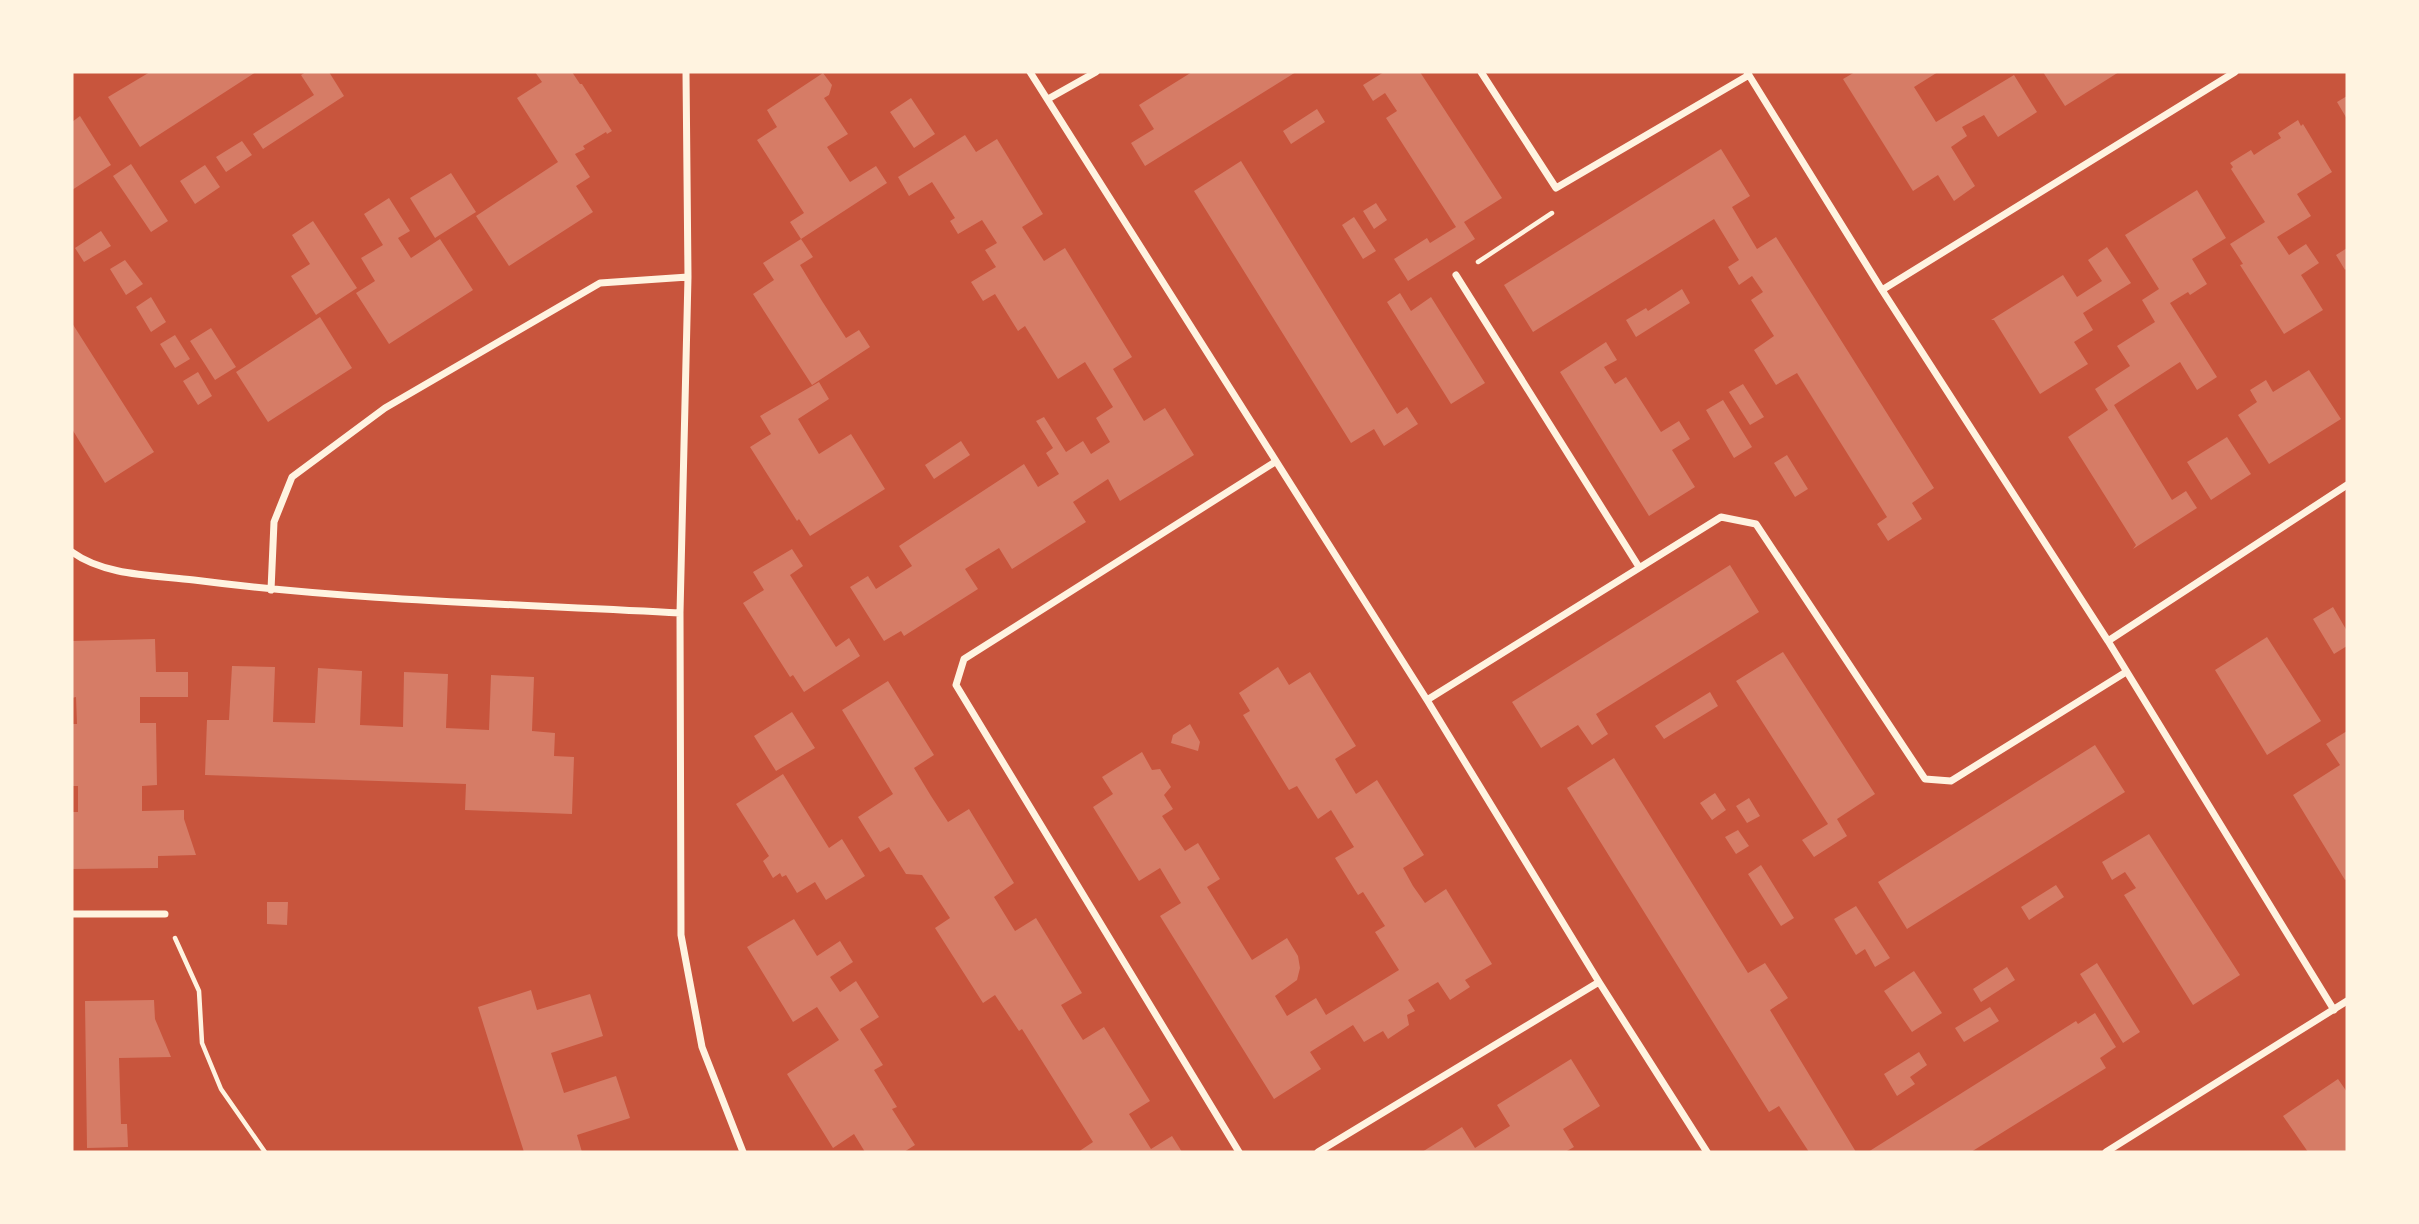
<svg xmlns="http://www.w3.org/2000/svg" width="2419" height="1224" viewBox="0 0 2419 1224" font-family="'Fira Sans',sans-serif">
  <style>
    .building { fill: #d67c66 }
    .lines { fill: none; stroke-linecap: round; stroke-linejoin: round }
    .path { stroke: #fff3e0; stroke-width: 4.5 }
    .minor { stroke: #fff3e0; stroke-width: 7 }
  </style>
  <rect width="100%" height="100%" fill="#c8553d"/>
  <path class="building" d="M150 72H256L140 147 108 97Z
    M306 72H329L344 96 263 149 253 134 314 95 301 75Z
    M535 72H572L580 84H582L612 131 607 134 606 132 583 146 585 149 575 154 590 177 576 186 593 212 509 266 476 216 558 162 517 98 542 82Z
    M1192 72H1296L1145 166 1131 143 1154 129 1139 105Z
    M1384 72H1420L1502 198 1464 222 1475 239 1408 281 1394 259 1427 238 1430 243 1456 227 1386 118 1397 111 1385 93 1373 101 1363 85Z
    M1855 72H1938L1914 87 1936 122 2014 75 2037 112 1998 137 1984 115 1962 127 1967 136 1951 147 1975 186 1954 201 1938 175 1913 191 1843 79Z
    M2043 72H2119L2065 106Z
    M823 73 832 85 829 95 824 98 848 134 827 147 850 182 876 166 887 183 801 239 790 222 804 213 757 140 777 127 767 110Z
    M2347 96V119L2337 102Z
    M911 98 935 134 914 148 890 112Z
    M1317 109 1325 122 1291 144 1283 131Z
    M80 116 111 165 72 190V122Z
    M2298 120 2301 126 2303 124 2332 172 2297 194 2311 216 2277 237 2289 255 2306 244 2319 263 2301 275 2323 310 2284 334 2240 265 2243 264 2230 244 2265 222 2231 169 2233 167 2230 163 2251 150 2254 155 2266 147 2281 138 2278 133Z
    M965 135 976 152 997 139 1043 214 1022 227 1044 261 1065 248 1132 357 1113 369 1144 421 1165 408 1194 455 1120 501 1108 479 1073 502 1086 522 1012 569 999 548 965 569 978 589 904 636 901 631 884 641 850 587 868 576 876 589 912 566 899 546 1024 464 1038 487 1059 474 1046 453 1053 448 1036 421 1044 417 1066 452 1083 441 1091 454 1110 442 1096 418 1113 407 1085 362 1058 379 1025 326 1018 331 995 294 983 301 971 282 996 267 985 250 997 243 982 220 958 234 950 221 955 218 932 182 909 196 898 177Z
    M242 141 252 155 226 172 216 157Z
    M1721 149 1750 196 1732 207 1757 249 1776 237 1934 488 1912 503 1922 519 1888 541 1877 524 1887 517 1797 373 1776 385 1754 350 1774 336 1751 300 1763 292 1752 276 1739 285 1728 267 1739 260 1714 219 1533 332 1504 285Z
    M1241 161 1397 414 1407 407 1418 424 1384 446 1374 429 1351 443 1194 191Z
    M131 164 168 221 151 232 113 176Z
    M205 165 220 187 195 204 180 181Z
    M451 173 476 212 435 238 410 198Z
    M2197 190 2226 238 2192 259 2207 284 2190 295 2188 292 2170 303 2217 377 2197 390 2180 362 2114 405 2172 500 2186 491 2197 508 2133 549 2136 545 2068 437 2108 410 2095 389 2130 366 2117 346 2155 322 2142 300 2159 289 2125 235Z
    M389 198 410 231 398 238 411 258 440 239 473 290 389 344 356 293 375 281 361 258 383 245 364 214Z
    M1376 203 1387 220 1374 229 1363 211Z
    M1354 217 1376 251 1363 259 1342 225Z
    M313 221 357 288 316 315 291 276 310 264 292 235Z
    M101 231 111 246 84 262 75 248Z
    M801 239 813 257 800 265 822 301 846 338 859 330 870 347 812 385 753 294 774 280 763 263Z
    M2107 247 2131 283 2083 313 2093 330 2074 342 2088 364 2040 394 1994 320H1991L2063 275 2077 297 2102 281 2088 260Z
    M2347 248V268L2345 270 2336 255Z
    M125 260 143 284 126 295 110 269Z
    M1682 289 1690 303 1636 337 1626 320 1646 308 1648 311Z
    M1400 293 1411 311 1431 297 1485 383 1451 404 1387 302Z
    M151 297 166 322 151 332 136 307Z
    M320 317 352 368 268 422 236 372Z
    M72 323 154 452 105 483 72 429Z
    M211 328 236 367 215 380 190 341Z
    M175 335 190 359 175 368 160 344Z
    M1606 342 1617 360 1604 367 1615 384 1626 377 1661 432 1679 421 1690 439 1672 450 1695 487 1649 516 1560 372Z
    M2309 370 2341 419 2269 464 2238 415 2257 402 2250 390 2266 380 2273 392Z
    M198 372 212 396 198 405 183 381Z
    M819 382 829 399 798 419 819 454 851 434 885 489 810 536 799 519 797 521 750 447 771 434 760 416Z
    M1743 384 1764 417 1750 425 1729 392Z
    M1723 400 1752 447 1734 458 1706 410Z
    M2227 437 2251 474 2211 500 2187 462Z
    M961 441 970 455 934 479 925 465Z
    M1787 455 1808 489 1795 497 1774 463Z
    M792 549 803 566 790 575 836 647 849 638 860 656 804 692 793 675 790 677 743 603 764 590 753 572Z
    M1730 565 1759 612 1596 714 1608 734 1592 745 1578 725 1541 748 1512 702Z
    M2333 607 2347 631V646L2334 654 2313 619Z
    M2267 637 2321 721 2267 755 2215 670Z
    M155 639 156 672H188V697H140V723H156L157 785 142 786V811L184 810V819L196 855 158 856V868L72 869V812H78V786H72V724H77L76 697 72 698V641Z
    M1783 652 1875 794 1837 819 1847 836 1814 857 1802 840 1828 824 1736 681Z
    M232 666 275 667 273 722 315 723 318 668 362 671 360 725 403 727 404 672 448 674 446 728 489 730 491 675 534 677 532 731 555 733 554 756 574 757 572 814 465 810 466 784 205 775 207 720H229Z
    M1278 667 1289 685 1310 672 1356 746 1335 759 1356 794 1377 780 1424 855 1403 868 1413 886 1425 903 1446 889 1492 964 1465 980 1470 987 1450 1000 1438 982 1408 1000 1415 1011 1407 1015 1409 1025 1388 1039 1383 1031 1364 1042 1353 1025 1310 1052 1321 1069 1274 1099 1160 916 1181 903 1160 868 1139 881 1093 807 1113 794 1102 777 1142 752 1152 770 1160 769 1171 787 1164 795 1173 809 1162 816 1185 851 1198 843 1220 879 1207 887 1252 960 1287 938 1298 956 1300 968 1297 980 1275 996 1287 1016 1316 998 1326 1015 1399 970 1375 932 1385 926 1363 892 1358 895 1335 858 1354 847 1331 810 1318 819 1297 786 1289 790 1243 715 1250 711 1239 693Z
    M888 681 934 755 914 768 931 796 948 822 969 809 1014 883 994 897 1015 931 1036 918 1082 993 1061 1005 1072 1023 1083 1040 1104 1027 1150 1101 1129 1114 1151 1149 1172 1136 1182 1152H1078L1093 1142 1022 1029 1019 1031 995 995 983 1003 935 928 950 918 922 875 906 874 889 847 880 852 858 817 893 794 842 710Z
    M1710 692 1718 706 1664 739 1655 726Z
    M792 712 815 748 776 771 754 736Z
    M1190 724 1200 742 1198 751 1171 743 1173 735Z
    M2347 731V879L2345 880 2293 795 2340 765 2326 744Z
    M2095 745 2125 792 1907 929 1878 882Z
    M1614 758 1748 973 1765 963 1788 998 1770 1010 1856 1152H1809L1779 1106 1769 1112 1611 859 1567 788Z
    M783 774 829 848 842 839 865 876 826 900 815 882 797 893 786 875 782 877 780 873 773 878 763 861 769 856 736 804Z
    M1715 793 1726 810 1712 820 1700 803Z
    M1749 798 1760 816 1747 823 1736 806Z
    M1738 830 1749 846 1736 854 1725 837Z
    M2149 834 2240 975 2193 1005 2124 895 2136 888 2125 872 2112 880 2102 862Z
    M1761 865 1794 918 1781 926 1748 874Z
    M2056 885 2064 897 2029 920 2021 907Z
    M267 902H288L287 925 267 924Z
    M1856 906 1890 958 1875 967 1865 949 1856 955 1834 919Z
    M794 919 817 956 840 941 853 962 830 977 840 992 856 981 879 1017 860 1029 883 1065 874 1070 897 1107 892 1109 915 1145 904 1152H865L854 1134 833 1148 787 1074 839 1040 817 1007 793 1022 747 947Z
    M2097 963 2140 1032 2123 1043 2080 974Z
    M2007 967 2015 980 1981 1002 1973 989Z
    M1914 971 1942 1013 1912 1032 1884 991Z
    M531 990 537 1010 590 994 603 1036 551 1053 564 1093 616 1076 630 1118 577 1135 582 1152H524L504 1090 478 1007Z
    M154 1000 155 1019 171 1057 119 1058 121 1124H127L128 1147 87 1148 85 1001Z
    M1990 1007 1999 1021 1964 1042 1955 1028Z
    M2095 1013 2116 1047 2100 1058 2106 1068 1971 1152H1868L2076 1021 2078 1024Z
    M1919 1052 1927 1065 1910 1077 1915 1084 1897 1096 1884 1074Z
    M1571 1059 1600 1106 1563 1129 1574 1147 1565 1152H1422L1462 1127 1475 1148 1510 1126 1497 1105Z
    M2338 1079 2347 1092V1152H2308L2283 1116Z"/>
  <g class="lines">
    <path class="path" d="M1478 262 1552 213
      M175 938 199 991 202 1043 221 1089 265 1152"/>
    <path class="minor" d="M686 72 688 277 680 613 681 935 702 1047 743 1152
      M1030 72 1427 700 1599 982 1707 1152
      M1481 72 1556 188 1749 75
      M1747 72 1882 290 2108 641 2334 1010
      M1048 99 1096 72
      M1456 275 1639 567
      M1882 290 2235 72
      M72 552C105 576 154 575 194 580 355 601 518 604 680 613
      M271 590 274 522 292 477 385 408 600 283 688 277
      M2108 641 2347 485
      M1427 700 1721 517 1756 524 1925 779 1951 781 2126 672
      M72 914H165
      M1239 1152 956 685 964 659 1275 462
      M1318 1152 1599 982
      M2106 1152 2347 1001"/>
  </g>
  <rect width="2419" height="1224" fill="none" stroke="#fff3e0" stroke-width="147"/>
</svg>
